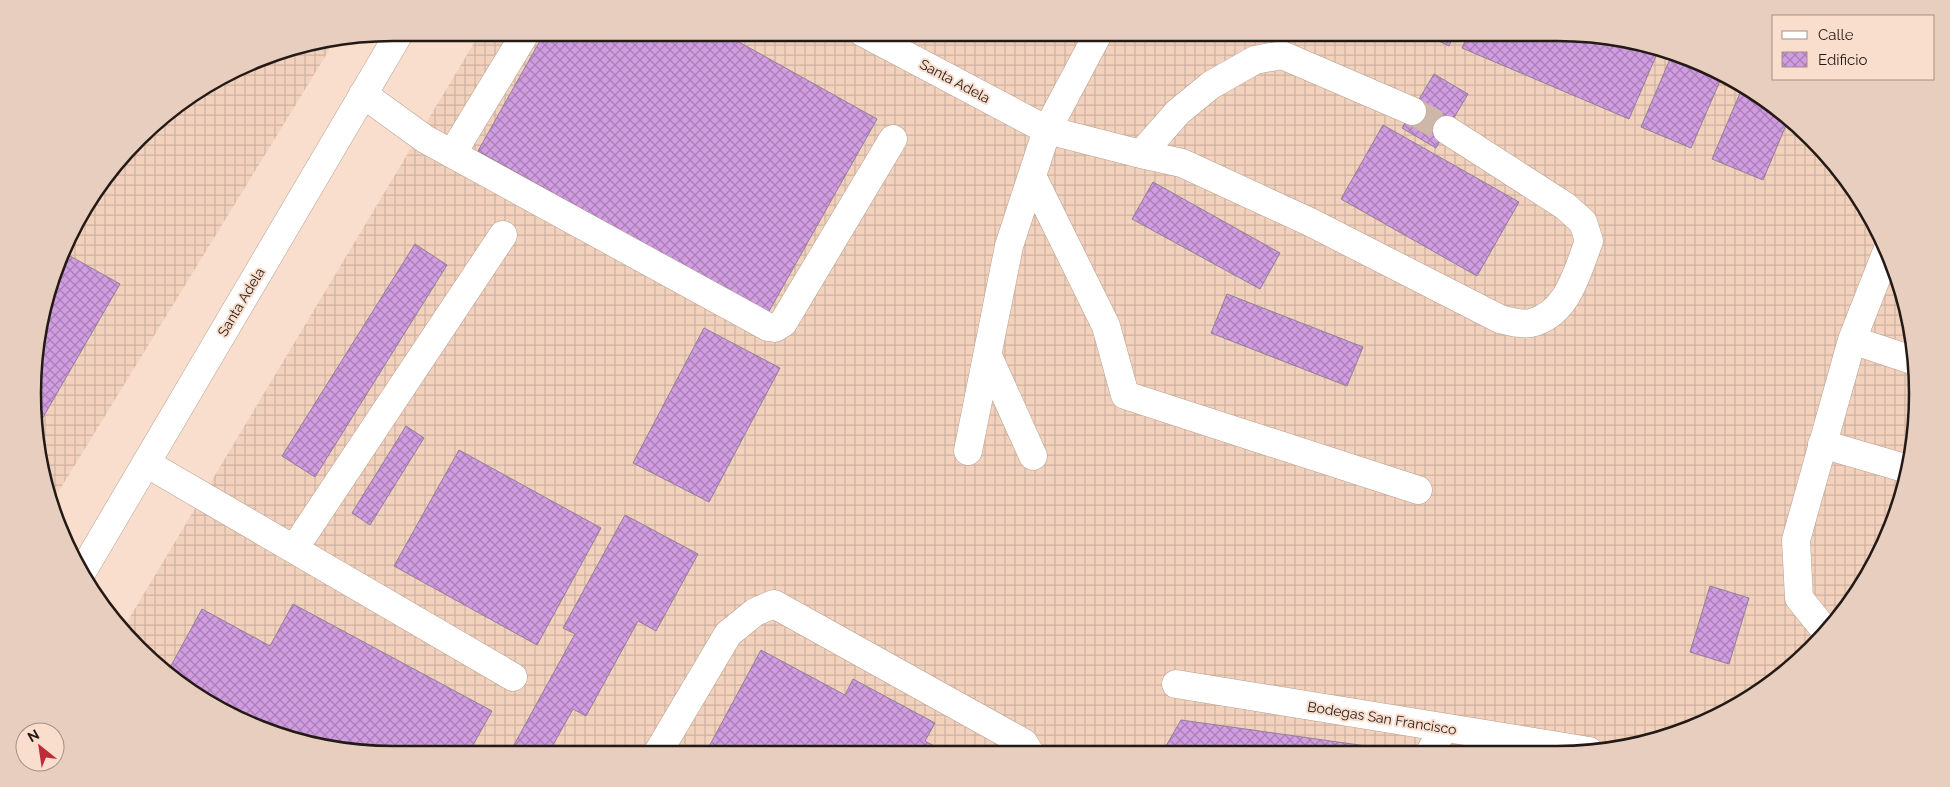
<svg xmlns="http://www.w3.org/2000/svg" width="1950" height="787" viewBox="0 0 1950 787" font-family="Raleway,sans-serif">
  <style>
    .industrial { fill: url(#industrial-grid) }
    .building { fill: url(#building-cross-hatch); stroke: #918196 }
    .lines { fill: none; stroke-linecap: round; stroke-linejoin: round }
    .minor-tunnel { stroke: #ceb7a9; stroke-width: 28; stroke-dasharray: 28 14; stroke-linecap: butt }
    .minor-casing { stroke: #b8a090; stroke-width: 29 }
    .minor { stroke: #fff; stroke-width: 28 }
    .labels { text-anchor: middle; stroke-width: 4; stroke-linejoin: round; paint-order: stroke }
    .street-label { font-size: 14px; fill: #241a15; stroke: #f9dece }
    .rim { fill: none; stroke: #241a15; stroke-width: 2.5 }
  </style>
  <defs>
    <pattern id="industrial-grid" width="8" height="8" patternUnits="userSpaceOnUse" patternTransform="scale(1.25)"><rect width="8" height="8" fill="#f2d1bd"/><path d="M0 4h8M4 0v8" fill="none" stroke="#cfb3a2"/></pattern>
    <pattern id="building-cross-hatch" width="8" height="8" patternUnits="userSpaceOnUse" patternTransform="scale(1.25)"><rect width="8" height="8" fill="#d19ce1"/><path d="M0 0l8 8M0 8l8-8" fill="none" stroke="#a97eb5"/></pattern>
  </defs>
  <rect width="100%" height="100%" fill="#f9dece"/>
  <path class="industrial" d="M1556 32 1672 52 1737 81 1794 122 1843 174 1880 234 1905 300 1917 370 1914 440 1898 509 1856 594 1794 665 1695 727 1604 751 394 754 278 735 174 680 124 627 480 33Z
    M334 42 206 251 51 504 39 464 36 346 52 277 81 213 156 122 213 81 277 52Z"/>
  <path class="building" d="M545 32H721L877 119 768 313 478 151Z
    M1420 32H1455L1449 46Z
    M1469 32H1556L1659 49 1629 119 1462 48Z
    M1673 52 1723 74 1691 148 1641 127Z
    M1434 74 1468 94 1436 148 1402 128Z
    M1743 86 1789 118 1763 180 1712 159Z
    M1383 125 1519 202 1477 276 1341 199Z
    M1153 182 1280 253 1260 289 1132 219Z
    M415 244 447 265 315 477 282 456Z
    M63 252 120 284 38 426 36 346 52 277Z
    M1227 294 1363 347 1347 386 1211 333Z
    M704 328 780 368 709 502 633 463Z
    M406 426 424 438 370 525 352 513Z
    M459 450 601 528 537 645 394 566Z
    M625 515 698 554 656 631 638 621 586 716 573 709 548 754H509L575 634 563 628Z
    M1710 586 1749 598 1729 664 1690 652Z
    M293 604 492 711 468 754H394L278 735 174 680 167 673 202 609 270 646Z
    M761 650 845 695 853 679 935 723 925 741 947 753 705 754Z
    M1181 720 1402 751 1162 753Z"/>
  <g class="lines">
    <path class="minor-tunnel" d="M1412 111 1447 130"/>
    <defs>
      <path id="minor" d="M862 32 1047 130 1141 154
        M363 94 425 139 768 327 775 328 783 323 893 139
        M1412 111 1282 55 1255 60 1211 85 1178 112 1141 154 1182 163 1310 222 1500 319C1509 321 1523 325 1531 323 1568 314 1577 272 1589 241L1583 222 1565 206 1447 130
        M452 154 526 32
        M1032 176 1106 326 1125 395 1418 490
        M1852 340 1915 361
        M988 356 1033 456
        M1822 444 1908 469
        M968 451 1009 246 1047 130 1099 32
        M146 463 513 677
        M294 549 503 235
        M82 572 400 32
        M1826 629H1824L1799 598 1796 540 1852 340 1887 251
        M1176 684 1589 751
        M1430 752 1444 728
        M657 754 728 634 755 612 774 604 1024 743 1030 753"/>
    </defs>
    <use href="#minor" class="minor-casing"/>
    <use href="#minor" class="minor"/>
  </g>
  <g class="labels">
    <g class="street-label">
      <text transform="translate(955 81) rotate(28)" y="5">Santa Adela</text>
      <text transform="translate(241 302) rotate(-59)" y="5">Santa Adela</text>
      <text transform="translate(1382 718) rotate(9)" y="5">Bodegas San Francisco</text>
    </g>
  </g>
  <path d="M0 0H1950V787H0ZM393 41H1557A352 352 0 0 1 1909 393V394A352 352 0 0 1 1557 746H393A352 352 0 0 1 41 394V393A352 352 0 0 1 393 41Z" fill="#e8cebf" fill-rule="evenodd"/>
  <path class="rim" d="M393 41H1557A352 352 0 0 1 1909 393V394A352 352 0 0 1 1557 746H393A352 352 0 0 1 41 394V393A352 352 0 0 1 393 41Z"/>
  <rect x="1772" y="15" width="162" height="65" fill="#f9dece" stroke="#a49084"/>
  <rect x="1782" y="31" width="25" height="8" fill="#ffffff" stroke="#a49084"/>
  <text x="1818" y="40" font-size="15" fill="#241a15">Calle</text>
  <rect x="1782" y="52" width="25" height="15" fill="url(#building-cross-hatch)" stroke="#a49084"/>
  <text x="1818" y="65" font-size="15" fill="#241a15">Edificio</text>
  <g transform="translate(40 747) rotate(330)"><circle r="24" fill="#f9dece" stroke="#a49084"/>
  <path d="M0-4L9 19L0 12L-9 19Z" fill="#bd2d39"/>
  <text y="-8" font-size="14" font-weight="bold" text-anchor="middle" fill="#241a15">N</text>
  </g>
</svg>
